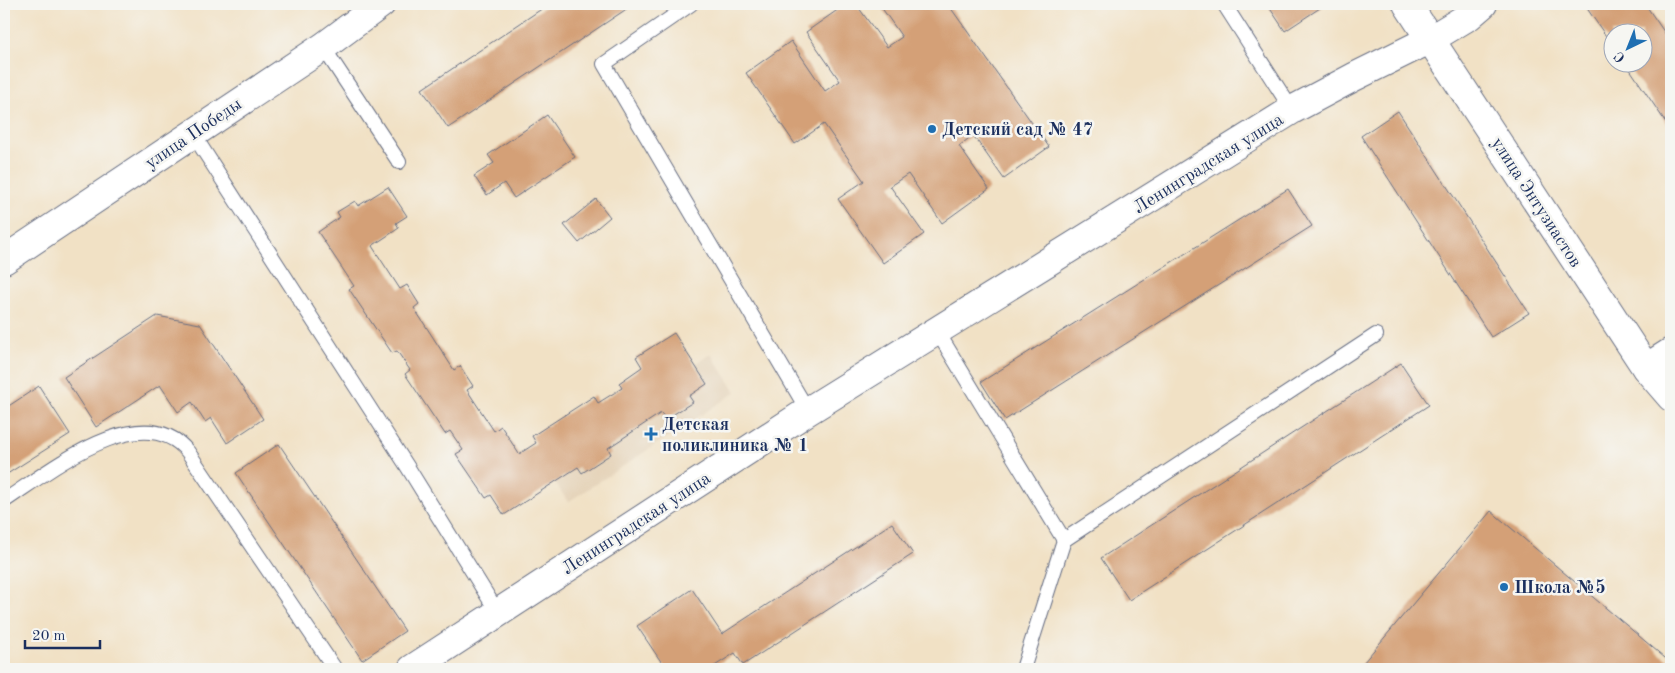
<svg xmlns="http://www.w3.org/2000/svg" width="1675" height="673" viewBox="0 0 1675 673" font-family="'Old Standard TT',serif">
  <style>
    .built { fill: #e4d1b6 }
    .building { fill: #d4a077 }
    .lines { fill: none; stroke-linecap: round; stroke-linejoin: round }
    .service-casing { stroke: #666d82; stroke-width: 16 }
    .minor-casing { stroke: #666d82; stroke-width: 30 }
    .tertiary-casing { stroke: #666d82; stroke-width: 30 }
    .secondary-casing { stroke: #666d82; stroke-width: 30 }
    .service { stroke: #fff; stroke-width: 14 }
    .minor { stroke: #fff; stroke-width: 28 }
    .tertiary { stroke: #fff; stroke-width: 28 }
    .secondary { stroke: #fff; stroke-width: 28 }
    .poi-dot { fill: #1f6fb2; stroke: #f6f6f2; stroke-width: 2 }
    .labels { text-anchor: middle; stroke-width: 5; stroke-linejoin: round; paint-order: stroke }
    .poi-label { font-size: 18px; font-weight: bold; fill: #1b2f5e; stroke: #f6f6f2; text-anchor: start }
    .street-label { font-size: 18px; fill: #1b2f5e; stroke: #f6f6f2 }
  </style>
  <rect width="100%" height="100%" fill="#f6f6f2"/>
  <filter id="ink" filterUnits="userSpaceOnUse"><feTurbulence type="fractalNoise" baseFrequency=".02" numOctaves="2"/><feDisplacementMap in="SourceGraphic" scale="10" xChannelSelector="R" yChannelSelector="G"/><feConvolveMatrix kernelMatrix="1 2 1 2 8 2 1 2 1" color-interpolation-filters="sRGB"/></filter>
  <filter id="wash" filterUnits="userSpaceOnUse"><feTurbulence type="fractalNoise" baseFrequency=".0096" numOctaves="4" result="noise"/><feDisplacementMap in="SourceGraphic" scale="20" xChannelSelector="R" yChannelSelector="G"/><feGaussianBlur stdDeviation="1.12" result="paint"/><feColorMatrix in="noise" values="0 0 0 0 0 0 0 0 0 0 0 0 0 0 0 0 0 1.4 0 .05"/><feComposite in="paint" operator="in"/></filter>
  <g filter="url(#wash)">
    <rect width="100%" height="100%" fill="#f1e1c5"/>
    <path class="built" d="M711 354 736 392 568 502 555 482 578 467 611 454 608 448 661 413 666 419 693 402 689 396 694 365Z"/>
    <g id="blocks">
      <path class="building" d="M549 4H634L448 128 422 89Z
        M846 4H856L887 47 902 37 879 4H948L1049 147 1004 179 973 135 959 146 989 189 942 223 908 174 890 186 924 234 883 263 838 199 864 181 824 124 795 144 746 73 791 41 825 91 840 81 806 32Z
        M1267 4H1326L1285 31Z
        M1584 4H1645L1671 42V130L1625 62H1642V32H1612V45Z
        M1398 111 1529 313 1491 337 1361 136Z
        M547 115 575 157 514 198 504 183 487 195 474 176 494 163 488 155Z
        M388 187 407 216 396 223 399 228 372 246 400 289 407 285 419 304 414 308 454 370 460 366 473 386 467 390 494 431 501 426 519 454 536 443 532 436 594 396 598 403 622 388 619 383 642 367 636 357 674 333 707 384 689 396 693 402 666 419 661 413 608 448 611 454 582 473 578 467 504 515 491 495 486 498 456 454 463 450 450 431 445 434 405 374 410 370 397 351 392 353 349 289 354 286 318 232 340 217 337 212 355 201 358 206Z
        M1288 189 1312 226 1005 420 981 382Z
        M596 199 610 217 579 243 564 225Z
        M157 316 200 324 263 419 227 443 211 418 205 422 192 402 178 412 160 385 96 427 64 377Z
        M1401 363 1429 405 1129 600 1101 558Z
        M39 386 70 434 4 476V409Z
        M279 444 405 631 362 660 236 473Z
        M1491 511 1671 663V669H1358Z
        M892 523 913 554 743 665 735 653 710 669H666L637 626 692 589 722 634Z"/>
    </g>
  </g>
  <g filter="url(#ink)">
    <use href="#blocks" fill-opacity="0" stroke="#666d82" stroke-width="1"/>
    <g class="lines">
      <defs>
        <path id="service" d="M691 4 604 64 808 411
          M1224 4 1292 110
          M323 47 399 162
          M193 134 407 466 498 613
          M937 331 1064 540 1023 669
          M4 501C47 473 142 395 188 452L335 669
          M1064 540 1376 335"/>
        <path id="minor" d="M1431 39 1469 16 1483 4
          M1646 368 1671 352"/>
        <path id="tertiary" d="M1407 4 1646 368 1671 397
          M412 669 808 411 1292 110 1354 77 1431 39"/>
        <path id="secondary" d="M4 260 323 47 381 4"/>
      </defs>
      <use href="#service" class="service-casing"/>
      <use href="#minor" class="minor-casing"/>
      <use href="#tertiary" class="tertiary-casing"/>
      <use href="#secondary" class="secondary-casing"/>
      <use href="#service" class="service"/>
      <use href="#minor" class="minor"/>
      <use href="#tertiary" class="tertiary"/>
      <use href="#secondary" class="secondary"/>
    </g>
  </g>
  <g class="poi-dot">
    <circle cx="932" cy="129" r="5"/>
    <path d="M648.5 426.5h5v5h5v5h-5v5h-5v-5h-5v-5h5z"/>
    <circle cx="1504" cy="587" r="5"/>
  </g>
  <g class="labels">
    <g class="poi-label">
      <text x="942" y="135">Детский сад № 47</text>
      <text x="662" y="430">Детская<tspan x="662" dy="21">поликлиника № 1</tspan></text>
      <text x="1514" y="593">Школа №5</text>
    </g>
    <g class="street-label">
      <text transform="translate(193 133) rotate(-34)" y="6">улица Победы</text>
      <text transform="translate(1208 163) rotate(-32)" y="6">Ленинградская улица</text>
      <text transform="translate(1537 202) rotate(57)" y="6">улица Энтузиастов</text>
      <text transform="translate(636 523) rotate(-33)" y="6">Ленинградская улица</text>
    </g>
  </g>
  <rect width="1675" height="673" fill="none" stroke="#f6f6f2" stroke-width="20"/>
  <g transform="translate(1628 48) rotate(223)"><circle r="24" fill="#f6f6f2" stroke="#9ea6b7"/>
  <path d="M0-4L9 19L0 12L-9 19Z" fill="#1f6fb2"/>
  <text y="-8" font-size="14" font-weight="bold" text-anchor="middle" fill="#1b2f5e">С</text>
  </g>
  <path d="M25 640v8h75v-8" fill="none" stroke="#1b2f5e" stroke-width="2.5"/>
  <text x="32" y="640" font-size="15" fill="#1b2f5e" stroke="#f6f6f2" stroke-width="4" paint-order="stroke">20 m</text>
</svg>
